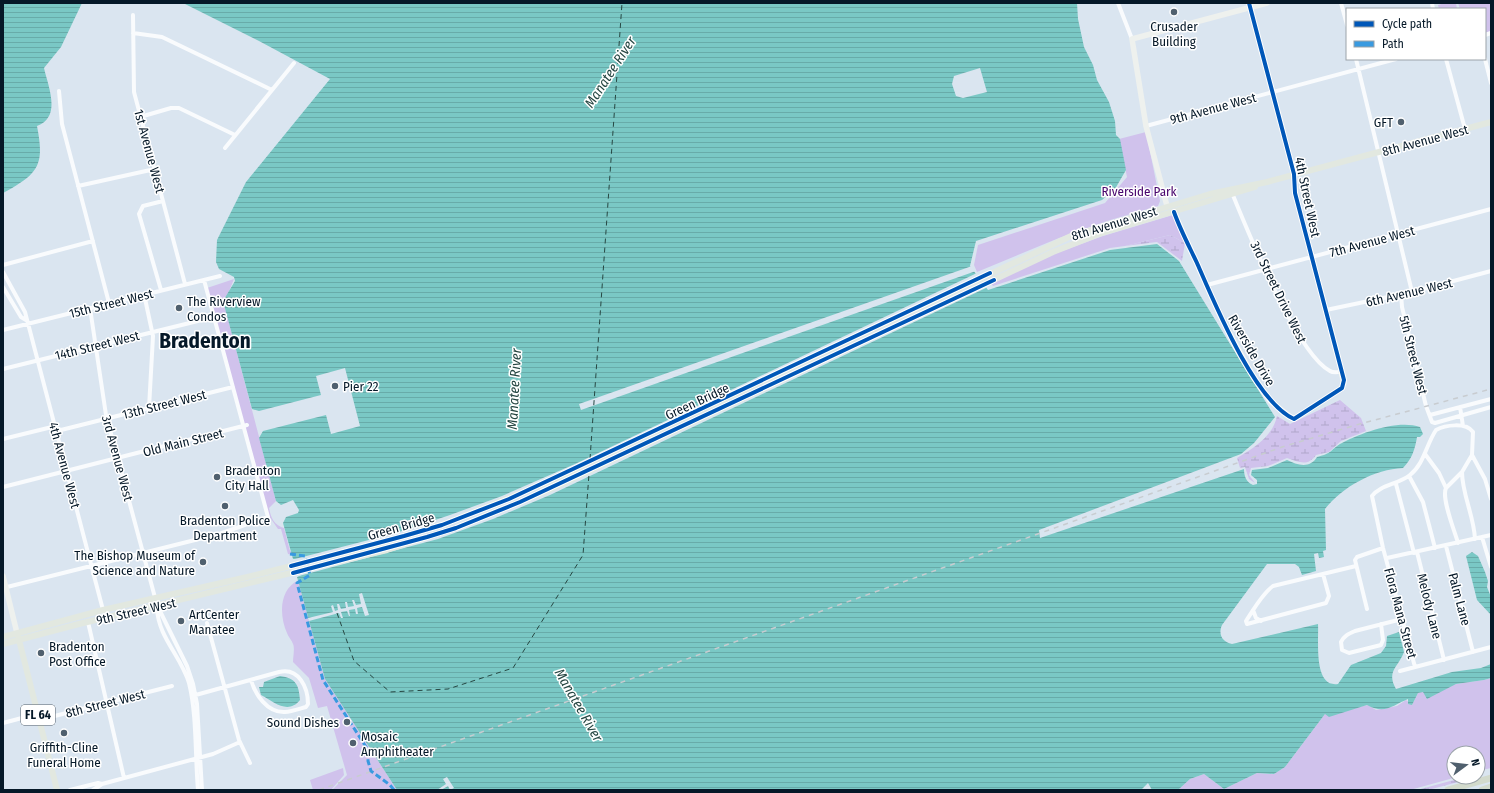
<svg xmlns="http://www.w3.org/2000/svg" width="1494" height="793" viewBox="0 0 1494 793" font-family="'Fira Sans Condensed',sans-serif">
  <style>
    .green { fill: #d0c2ec }
    .wetland { fill: url(#wetland-marsh) }
    .water { fill: url(#water-rules) }
    .pier { fill: #dae5f0 }
    .lines { fill: none; stroke-linecap: round; stroke-linejoin: round }
    .ferry { stroke: #264743; stroke-width: 1; stroke-dasharray: 5 4; stroke-linecap: butt }
    .street { stroke: #f9fbfd; stroke-width: 4 }
    .secondary { stroke: #eef1ee; stroke-width: 5.5 }
    .primary { stroke: #e2e8e0; stroke-width: 6 }
    .highway { stroke: #d2dacc; stroke-width: 7 }
    .rail { stroke: #c8ccd0; stroke-width: 1.5; stroke-dasharray: 5 5; stroke-linecap: butt }
    .quiet { stroke: #399ae0; stroke-width: 3; stroke-dasharray: 6 3; stroke-linecap: butt }
    .cycleway-casing { stroke: #fff; stroke-width: 6 }
    .cycleway { stroke: #0057b8; stroke-width: 4 }
    .poi-dot { fill: #50606e; stroke: #fff; stroke-width: 1.5 }
    .labels { text-anchor: middle; stroke-width: 3; stroke-linejoin: round; paint-order: stroke }
    .shield { fill: #fff; stroke: #505d68; stroke-width: 1 }
    .shield-label { font-size: 12px; font-weight: bold; fill: #051828 }
    .poi-label { font-size: 13px; fill: #051828; stroke: #fff; text-anchor: start }
    .street-label { font-size: 13px; fill: #051828; stroke: #fff }
    .park-label { font-size: 13px; fill: #47046c; stroke: #fff }
    .water-label { font-size: 14px; font-style: italic; fill: #264743; stroke: #fff }
    .town-label { font-size: 21px; font-weight: bold; fill: #051828; stroke: #fff }
  </style>
  <defs>
    <pattern id="wetland-marsh" width="20" height="14" patternUnits="userSpaceOnUse"><rect width="20" height="14" fill="#d0c2ec"/><path d="M1 5h8M5 5V1M11 12h8M15 12V8" fill="none" stroke="#b1a6ca"/></pattern>
    <pattern id="water-rules" width="6" height="5" patternUnits="userSpaceOnUse"><rect width="6" height="5" fill="#7ac8c5"/><path d="M0 2.5h6" fill="none" stroke="#68aba9"/></pattern>
  </defs>
  <rect width="100%" height="100%" fill="#dae5f0"/>
  <path class="green" d="M1445 3H1456L1457 9H1439L1438 5Z
    M1458 3H1491V31L1485 33V9H1460Z
    M1146 132 1160 201 1158 206 1107 221 1059 238 977 272 974 265 978 245 1105 203 1127 177 1119 139Z
    M1173 215 1185 243 1170 235 1125 246 1110 248 993 286 991 283 1054 254 1103 236Z
    M234 279 224 304 276 501 269 508C271 518 274 525 284 528L290 551 304 552 299 584 325 679 397 790 333 789 347 775 327 706 318 708 309 678 293 662C293 657 295 648 293 644 292 640 288 637 287 633 279 615 279 589 299 580L300 556 288 554 281 529H278L269 516 207 288Z
    M1491 678V768L1478 771V753H1454V777H1457L1410 790H1178L1190 779 1204 774 1224 789 1257 773 1274 774 1285 767 1325 714 1368 705 1376 710 1397 706 1406 700 1412 705 1418 693 1456 684 1484 680Z
    M343 768 344 775 331 790H313L310 780Z"/>
  <path class="wetland" d="M1170 235 1185 243 1182 261 1157 242 1125 246Z
    M1340 400 1361 418 1366 431 1341 441 1329 452 1316 455C1308 467 1298 462 1287 458L1268 466 1251 468 1249 475 1255 483 1249 479 1245 467 1240 468 1237 458C1254 448 1273 436 1277 416L1290 424Z
    M1465 777H1477L1428 790H1417Z"/>
  <path class="water" d="M3 3H82L61 47 44 68C48 86 62 117 37 126 45 166 38 174 3 193Z
    M183 3H1077L1078 19 1084 47 1093 65 1097 80 1109 102 1115 121 1116 135 1120 139 1126 170 1115 189 1102 200 976 241 970 266 988 290 1110 250 1157 244 1179 261 1275 417 1254 443 1241 454 1039 530 1040 538 1244 469C1244 476 1246 482 1253 485L1257 484V480L1251 475 1252 470 1268 468 1287 460C1297 465 1310 469 1317 457 1333 453 1329 451 1340 444 1360 433 1398 419 1420 427L1423 434 1420 437H1417C1415 449 1412 459 1403 468 1375 469 1342 487 1325 509L1326 550 1323 551 1324 557 1319 558 1318 553 1314 554 1316 571 1302 575 1299 567 1295 564H1267L1222 625C1218 634 1222 642 1232 644L1318 624C1319 641 1313 688 1338 684L1351 665 1381 653 1386 646 1387 636 1399 632 1404 652C1398 668 1386 671 1396 689L1452 672 1481 668 1491 664V678L1484 680 1456 684 1427 699 1423 692 1418 693 1412 705 1408 704V699C1393 705 1385 715 1367 705L1329 717 1325 714 1285 767 1274 774 1257 773 1224 789 1204 774 1190 779 1178 790H1152L1148 783 1141 790H397L325 679 297 577 303 574 298 559H293L283 523 286 517 298 513 299 510 293 500 281 505 276 501 259 438 263 431 326 415 331 434 360 426 345 368 316 376 321 395 259 411 252 409 223 301 235 281 234 277 219 269 216 262 217 240 246 182 330 79 259 41Z
    M1472 552 1478 556 1485 572 1488 581 1487 587 1491 597V615L1477 600 1466 556Z
    M280 676C296 678 299 685 300 700 288 715 274 702 261 695L259 687H263L264 682Z"/>
  <path class="pier" d="M980 68 987 92 963 98 956 96 952 84 954 76Z
    M972 266 976 271 581 410 579 404Z
    M977 273 988 287 550 495 493 519 438 539 295 577 300 573 297 561 291 560 396 533 450 515 502 496 575 464Z
    M362 593 369 615 365 616 362 607 357 608 358 614H356L355 609 349 610 350 616H349L347 611 341 612 343 618H341L339 613 309 621 308 618 333 612 331 606 333 605 335 611 338 610 337 604H339L341 609 346 608 345 602H347L348 607 354 606 352 600H354L356 605 361 604 359 594Z
    M447 777 454 788 450 790 448 786 441 790H437L446 784 443 779Z"/>
  <g class="lines">
    <path class="ferry" d="M590 459 622 3
      M337 613 354 661 390 692 448 689 513 668 583 555 589 474"/>
    <path class="street" d="M1118 3 1132 39
      M1341 3 1347 25
      M1432 3 1433 9
      M133 15 134 92 185 284
      M133 33 162 37 272 90
      M1485 35 1491 33
      M1356 59 1412 292
      M1446 59 1465 129
      M1485 59 1491 83
      M59 91 62 124 109 303
      M140 117 171 108H179L235 135
      M1146 126 1396 59
      M225 148 294 63
      M78 186 155 169
      M1232 193C1248 231 1296 353 1330 371 1333 373 1337 372 1341 372L1295 193 1294 174 1249 3
      M3 265 93 241
      M3 272 25 312 103 610
      M1207 285 1491 209
      M3 287 21 317 26 320
      M161 290 139 214 143 206 163 201
      M144 294 153 336 149 408
      M1401 294 1402 307 1426 406 1432 422 1435 423 1491 407
      M90 308 106 415 157 605 187 666 193 684 197 704 202 790
      M1326 310 1412 292 1491 271
      M3 330 220 276
      M3 369 214 317
      M1460 407 1463 426
      M1430 415 1491 399
      M3 439 52 427 61 430 233 387
      M1425 454 1439 473 1446 488C1441 498 1455 532 1458 543
      M1462 472C1462 494 1474 516 1475 539
      M1409 476 1423 502 1435 548
      M1396 484 1414 553
      M3 487 247 425
      M1446 488 1462 472 1472 455
      M1482 537 1491 567
      M1446 546 1473 652
      M1417 552 1444 660
      M1387 558 1491 535
      M1323 574 1329 596 1326 603 1247 624 1246 621C1254 609 1262 594 1273 586L1356 566
      M3 588 219 534 268 517 204 280
      M157 608C158 637 181 656 189 683 197 715 195 757 198 790
      M1367 609 1355 560 1357 557 1383 548
      M1253 610 1256 618 1261 621
      M88 622 124 778
      M207 623 239 740 250 763
      M1381 624 1383 640 1381 645 1349 653 1342 650 1341 642C1344 636 1348 634 1355 631L1402 619
      M1415 667 1383 548 1372 496C1380 485 1399 484 1410 475 1424 464 1426 445 1436 430 1445 425 1466 422 1473 432L1472 455 1485 479 1491 499
      M1400 671 1491 647
      M192 696 279 672C299 667 308 688 308 704L306 707C299 709 291 712 285 712 267 713 255 694 251 680
      M39 720 172 686
      M3 723 37 714
      M70 790 98 783 102 784 213 754 240 742
      M93 790 102 784"/>
    <path class="secondary" d="M1167 206 1146 126 1132 39 1267 3
      M1174 212 1220 315 1254 378 1270 401 1292 418H1295L1342 388 1344 383 1341 372
      M3 576 17 633"/>
    <path class="primary" d="M18 636 57 790
      M3 637 103 610 243 578 382 543 442 525 546 483 1071 236 1210 194 1267 182 1491 122
      M3 644 79 624 387 550 456 528 549 490 1053 252 1099 234 1255 187"/>
    <path class="highway" d="M1448 790 1491 778
      M1482 790 1491 787"/>
    <path class="rail" d="M319 790 1282 447 1356 425 1491 389"/>
    <path class="quiet" d="M290 554 305 556 310 575 297 583 323 680 368 750V761L371 771 390 785 394 790"/>
    <defs>
      <path id="cycleway" d="M1174 212C1180 229 1189 246 1197 263 1214 302 1255 402 1294 419L1342 388 1344 380 1295 193 1294 174 1249 3
        M291 566 404 536 442 525 509 499 990 273
        M293 573 427 537 456 528 520 502 994 280"/>
    </defs>
    <use href="#cycleway" class="cycleway-casing"/>
    <use href="#cycleway" class="cycleway"/>
  </g>
  <g class="poi-dot">
    <circle cx="1174" cy="12" r="4"/>
    <circle cx="1401" cy="122" r="4"/>
    <circle cx="179" cy="308" r="4"/>
    <circle cx="335" cy="386" r="4"/>
    <circle cx="217" cy="477" r="4"/>
    <circle cx="225" cy="506" r="4"/>
    <circle cx="203" cy="562" r="4"/>
    <circle cx="181" cy="621" r="4"/>
    <circle cx="41" cy="653" r="4"/>
    <circle cx="347" cy="722" r="4"/>
    <circle cx="64" cy="733" r="4"/>
    <circle cx="353" cy="743" r="4"/>
  </g>
  <g class="labels">
    <rect class="shield" x="21" y="705" width="34" height="20" rx="3"/>
    <g class="shield-label">
      <text x="38" y="719">FL 64</text>
    </g>
    <g class="poi-label">
      <text x="1174" y="31" text-anchor="middle">Crusader<tspan x="1174" dy="15">Building</tspan></text>
      <text x="1393" y="127" text-anchor="end">GFT</text>
      <text x="187" y="306">The Riverview<tspan x="187" dy="15">Condos</tspan></text>
      <text x="343" y="391">Pier 22</text>
      <text x="225" y="475">Bradenton<tspan x="225" dy="15">City Hall</tspan></text>
      <text x="225" y="525" text-anchor="middle">Bradenton Police<tspan x="225" dy="15">Department</tspan></text>
      <text x="195" y="560" text-anchor="end">The Bishop Museum of<tspan x="195" dy="15">Science and Nature</tspan></text>
      <text x="189" y="619">ArtCenter<tspan x="189" dy="15">Manatee</tspan></text>
      <text x="49" y="651">Bradenton<tspan x="49" dy="15">Post Office</tspan></text>
      <text x="339" y="727" text-anchor="end">Sound Dishes</text>
      <text x="361" y="741">Mosaic<tspan x="361" dy="15">Amphitheater</tspan></text>
      <text x="64" y="752" text-anchor="middle">Griffith-Cline<tspan x="64" dy="15">Funeral Home</tspan></text>
    </g>
    <g class="street-label">
      <text transform="translate(1213 108) rotate(-15)" y="5">9th Avenue West</text>
      <text transform="translate(1425 140) rotate(-15)" y="5">8th Avenue West</text>
      <text transform="translate(150 151) rotate(75)" y="5">1st Avenue West</text>
      <text transform="translate(1308 197) rotate(78)" y="5">4th Street West</text>
      <text transform="translate(1114 223) rotate(-17)" y="5">8th Avenue West</text>
      <text transform="translate(1372 241) rotate(-15)" y="5">7th Avenue West</text>
      <text transform="translate(1279 292) rotate(64)" y="5">3rd Street Drive West</text>
      <text transform="translate(1409 292) rotate(-13)" y="5">6th Avenue West</text>
      <text transform="translate(111 303) rotate(-14)" y="5">15th Street West</text>
      <text transform="translate(97 345) rotate(-14)" y="5">14th Street West</text>
      <text transform="translate(1252 350) rotate(60)" y="5">Riverside Drive</text>
      <text transform="translate(1414 355) rotate(76)" y="5">5th Street West</text>
      <text transform="translate(697 401) rotate(-25)" y="5">Green Bridge</text>
      <text transform="translate(164 404) rotate(-14)" y="5">13th Street West</text>
      <text transform="translate(183 442) rotate(-14)" y="5">Old Main Street</text>
      <text transform="translate(118 458) rotate(75)" y="5">3rd Avenue West</text>
      <text transform="translate(65 465) rotate(75)" y="5">4th Avenue West</text>
      <text transform="translate(401 526) rotate(-16)" y="5">Green Bridge</text>
      <text transform="translate(1460 599) rotate(75)" y="5">Palm Lane</text>
      <text transform="translate(1430 606) rotate(76)" y="5">Melody Lane</text>
      <text transform="translate(136 611) rotate(-13)" y="5">9th Street West</text>
      <text transform="translate(1401 613) rotate(75)" y="5">Flora Mana Street</text>
      <text transform="translate(105 703) rotate(-14)" y="5">8th Street West</text>
    </g>
    <g class="park-label">
      <text x="1139" y="196">Riverside Park</text>
    </g>
    <g class="water-label">
      <text transform="translate(610 72) rotate(-57)" y="5">Manatee River</text>
      <text transform="translate(514 389) rotate(-87)" y="5">Manatee River</text>
      <text transform="translate(579 705) rotate(60)" y="5">Manatee River</text>
    </g>
    <g class="town-label">
      <text x="205" y="348">Bradenton</text>
    </g>
  </g>
  <rect width="1494" height="793" fill="none" stroke="#051828" stroke-width="8"/>
  <rect x="1346" y="8" width="140" height="52" fill="#ffffff" stroke="#9ba3a9"/>
  <rect x="1354" y="21" width="20" height="6" fill="#0057b8" stroke="#9ba3a9"/>
  <text x="1382" y="28" font-size="12" fill="#051828">Cycle path</text>
  <rect x="1354" y="41" width="20" height="6" fill="#399ae0" stroke="#9ba3a9"/>
  <text x="1382" y="48" font-size="12" fill="#051828">Path</text>
  <g transform="translate(1466 765) rotate(75)"><circle r="19" fill="#ffffff" stroke="#9ba3a9"/>
  <path d="M0-3L7 15L0 10L-7 15Z" fill="#50606e"/>
  <text y="-6" font-size="11" font-weight="bold" text-anchor="middle" fill="#051828">N</text>
  </g>
</svg>
